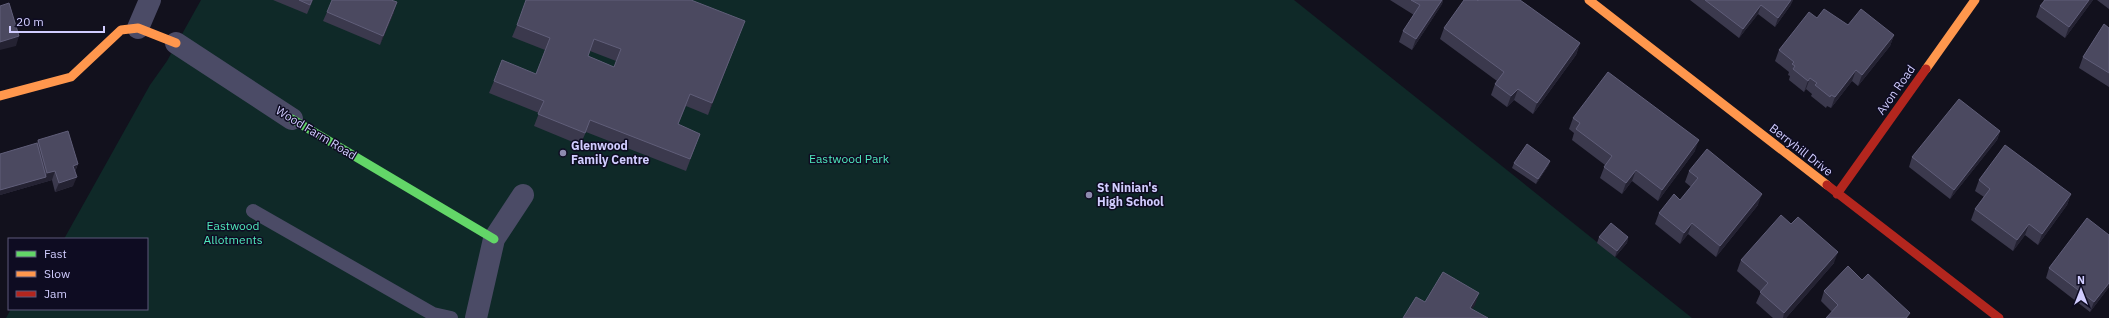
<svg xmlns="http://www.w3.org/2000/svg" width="2109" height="318" viewBox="0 0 2109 318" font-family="'IBM Plex Sans',sans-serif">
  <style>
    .green { fill: #0f2928 }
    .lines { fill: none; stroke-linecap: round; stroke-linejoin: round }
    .lane { stroke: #4b4b66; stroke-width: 14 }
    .street { stroke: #4b4b66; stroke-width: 22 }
    .fast { stroke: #63d668; stroke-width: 9 }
    .slow { stroke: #ff974d; stroke-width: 9 }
    .jam { stroke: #b3261e; stroke-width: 9 }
    .wall { fill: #3b394d; fill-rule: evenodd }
    .shaded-wall { fill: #242232 }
    .building { fill: #4b4960; stroke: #605e79; fill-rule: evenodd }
    .poi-dot { fill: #8e8bb0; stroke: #0e0c22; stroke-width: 1.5 }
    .labels { text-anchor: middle; stroke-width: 3; stroke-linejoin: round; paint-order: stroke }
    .street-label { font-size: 12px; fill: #d1cdff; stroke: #0e0c22 }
    .poi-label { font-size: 12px; font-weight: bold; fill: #d1cdff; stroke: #0e0c22; text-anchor: start }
    .park-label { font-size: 12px; fill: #4fe9bc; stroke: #0e0c22 }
  </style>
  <rect width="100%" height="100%" fill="#12111d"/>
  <path class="green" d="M201 0H1294L1692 318H6L11 309H147V239H64L150 85 167 61Z"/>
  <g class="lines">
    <path class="lane" d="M253 211 433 314 451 318"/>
    <path class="street" d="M138 28 150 0
      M176 43 292 119
      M476 318 494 239 523 195"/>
    <path class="fast" d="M292 119 494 239"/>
    <path class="slow" d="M1589 0 1827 185
      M1926 69 1975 0
      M0 96 71 77 121 30 138 28 176 43"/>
    <path class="jam" d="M1827 185 1999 318
      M1837 194 1926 69"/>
  </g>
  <path class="wall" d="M273 0H313L307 14Z
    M1390 0H1443L1442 4 1412 50 1399 42 1403 31 1414 15Z
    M1690 0H1793L1790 6 1775 27 1758 14 1739 38Z
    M2043 0H2093L2065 38 2036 17 2040 6 2044 1Z
    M2097 0H2109V9Z
    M327 12H394L380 45 323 21Z
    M1817 18 1894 35 1890 46 1858 86 1852 81 1831 108 1827 106 1826 108 1811 96 1812 94 1806 89 1804 92 1789 80 1790 76 1788 75 1789 72 1775 61 1779 50Z
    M745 21 708 115 686 106 678 125 700 134 686 171 586 132 580 145 534 126 539 113 489 93 494 81 536 74 545 50 512 37 517 25ZM590 51 616 61 614 67 588 56Z
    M1444 28 1580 43 1576 55 1533 114 1514 100 1507 107 1491 95 1495 84 1497 81 1440 39Z
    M2109 28V87L2079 68 2083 57Z
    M1573 118 1695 151 1658 201 1632 181 1622 194 1600 178 1605 165 1572 140 1574 133 1569 129Z
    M2000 131 1997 140 1950 199 1909 167 1912 157Z
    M38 140 78 164 75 172 73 186 55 192 52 180 0 195V154L37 143Z
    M1550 161 1548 166 1536 184 1512 168 1514 163Z
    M1689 171 1758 205 1716 257 1688 234 1680 244 1655 224 1659 213 1680 200 1691 187 1685 182Z
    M1979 180 2071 194 2067 205 2038 245 2025 235 2013 251 1971 220 1975 209 1984 197 1975 191Z
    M2109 235V287L2090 312 2046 278 2049 268Z
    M1599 237H1628L1627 243 1615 257 1597 243Z
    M1741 260 1834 263 1786 318H1773L1756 303 1761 292 1737 271Z
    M1824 291 1909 318H1826L1832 312 1821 301Z"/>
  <path class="shaded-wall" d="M1442 0H1443L1442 4 1412 50 1416 39Z
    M1791 0H1793L1790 6 1775 27 1778 18Z
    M2089 0H2093L2065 38 2069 27Z
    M397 2 394 12 380 45 383 36Z
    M1761 5 1758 14 1739 38 1743 29Z
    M745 21 740 33 708 115 712 103Z
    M1894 35 1890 46 1858 86 1862 75Z
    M19 36 16 46 0 50V42Z
    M1580 43 1576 55 1533 114 1537 103Z
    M1856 70 1852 81 1831 108 1835 97Z
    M1810 78 1806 89 1804 92 1808 81Z
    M1518 89 1514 100 1507 107 1511 96Z
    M2000 131 1997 140 1950 199 1954 190Z
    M1699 140 1695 151 1658 201 1662 190Z
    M1550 161 1548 166 1536 184 1538 179Z
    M78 164 74 173 73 166Z
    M1636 170 1632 181 1622 194 1626 183Z
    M55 171 52 180 0 195V190L46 177 47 173Z
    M77 177 73 186 55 192 59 183Z
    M1762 194 1758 205 1716 257 1720 246Z
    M2071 194 2067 205 2038 245 2042 234Z
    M1692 223 1688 234 1680 244 1684 233Z
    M2029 224 2025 235 2013 251 2017 240Z
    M1628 237 1627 243 1615 257 1617 251Z
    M1838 252 1834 263 1786 318H1783L1784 313Z
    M2109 283V287L2090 312 2094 302Z
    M1479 293 1475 305 1467 318 1470 308Z"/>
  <path class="building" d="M299 0H312L310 5Z
    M332 0H391L397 2 383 36 327 12Z
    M526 0H691L745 21 712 103 690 94 678 124 700 134 690 159 590 120 585 133 538 114 544 101 494 81 502 60 536 74 550 38 517 25ZM594 39 621 49 614 67 588 56Z
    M1411 0H1442L1416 39 1403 31 1420 5Z
    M1464 0H1477L1478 1V0H1520L1580 43 1537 103 1518 89 1511 96 1495 84 1504 72 1444 28Z
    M1705 0H1791L1778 18 1761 5 1743 29Z
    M2045 0H2089L2069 27 2040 6Z
    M9 3 19 36 0 42V6Z
    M1824 9 1848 25 1861 9 1894 35 1862 75 1856 70 1835 97 1831 95 1830 97 1815 85 1817 83 1810 78 1808 81 1793 69 1795 66 1792 64 1794 62 1779 50 1809 12 1817 18Z
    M2104 24 2109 28V73L2083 57Z
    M1608 72 1699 140 1662 190 1636 170 1626 183 1604 167 1612 156 1576 129 1580 123 1573 118Z
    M1959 99 2000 131 1954 190 1912 157Z
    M68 131 78 164 73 166 77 177 59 183 55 171 47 173 38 140Z
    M37 143 46 177 0 190V154Z
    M1527 144 1550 161 1538 179 1514 163Z
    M2005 145 2071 194 2042 234 2029 224 2017 240 1975 209 1990 189 1979 180Z
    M1707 149 1762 194 1720 246 1692 223 1684 233 1659 213 1674 194 1680 200 1698 178 1689 171Z
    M1781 215 1791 224 1798 217 1838 252 1784 313 1760 292 1768 283 1741 260Z
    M2087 218 2109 235V283L2094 302 2049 268Z
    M1611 223 1628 237 1617 251 1599 237Z
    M1848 266 1862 280 1868 274 1910 313 1906 318H1826L1838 305 1824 291Z
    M1443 272 1479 293 1470 308 1488 318H1403L1416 297 1425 302Z"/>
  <g class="poi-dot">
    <circle cx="563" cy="153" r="4"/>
    <circle cx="1089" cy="195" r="4"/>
  </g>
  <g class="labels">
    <g class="street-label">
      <text transform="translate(1896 90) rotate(-55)" y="4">Avon Road</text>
      <text transform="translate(316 133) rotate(31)" y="4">Wood Farm Road</text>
      <text transform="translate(1801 150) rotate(38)" y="4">Berryhill Drive</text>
    </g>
    <g class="poi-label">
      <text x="571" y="150">Glenwood<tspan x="571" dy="14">Family Centre</tspan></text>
      <text x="1097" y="192">St Ninian's<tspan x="1097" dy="14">High School</tspan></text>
    </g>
    <g class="park-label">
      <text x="849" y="163">Eastwood Park</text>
      <text x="233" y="230">Eastwood<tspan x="233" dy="14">Allotments</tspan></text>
    </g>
  </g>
  <rect x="8" y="238" width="140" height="72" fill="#0e0c22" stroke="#5c597a"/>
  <rect x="16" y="251" width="20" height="6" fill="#63d668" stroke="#5c597a"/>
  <text x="44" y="258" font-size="12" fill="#d1cdff">Fast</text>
  <rect x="16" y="271" width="20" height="6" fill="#ff974d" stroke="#5c597a"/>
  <text x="44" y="278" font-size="12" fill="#d1cdff">Slow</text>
  <rect x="16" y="291" width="20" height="6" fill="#b3261e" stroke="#5c597a"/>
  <text x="44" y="298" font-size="12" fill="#d1cdff">Jam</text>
  <g transform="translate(2081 290)" stroke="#0e0c22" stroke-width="3" paint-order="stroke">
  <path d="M0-3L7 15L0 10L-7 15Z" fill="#d1cdff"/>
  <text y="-6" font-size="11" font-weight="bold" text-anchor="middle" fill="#d1cdff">N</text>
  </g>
  <path d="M10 26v6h94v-6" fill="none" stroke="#d1cdff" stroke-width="2"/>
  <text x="16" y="26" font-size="12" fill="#d1cdff" stroke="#0e0c22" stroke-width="3" paint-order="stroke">20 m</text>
</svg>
